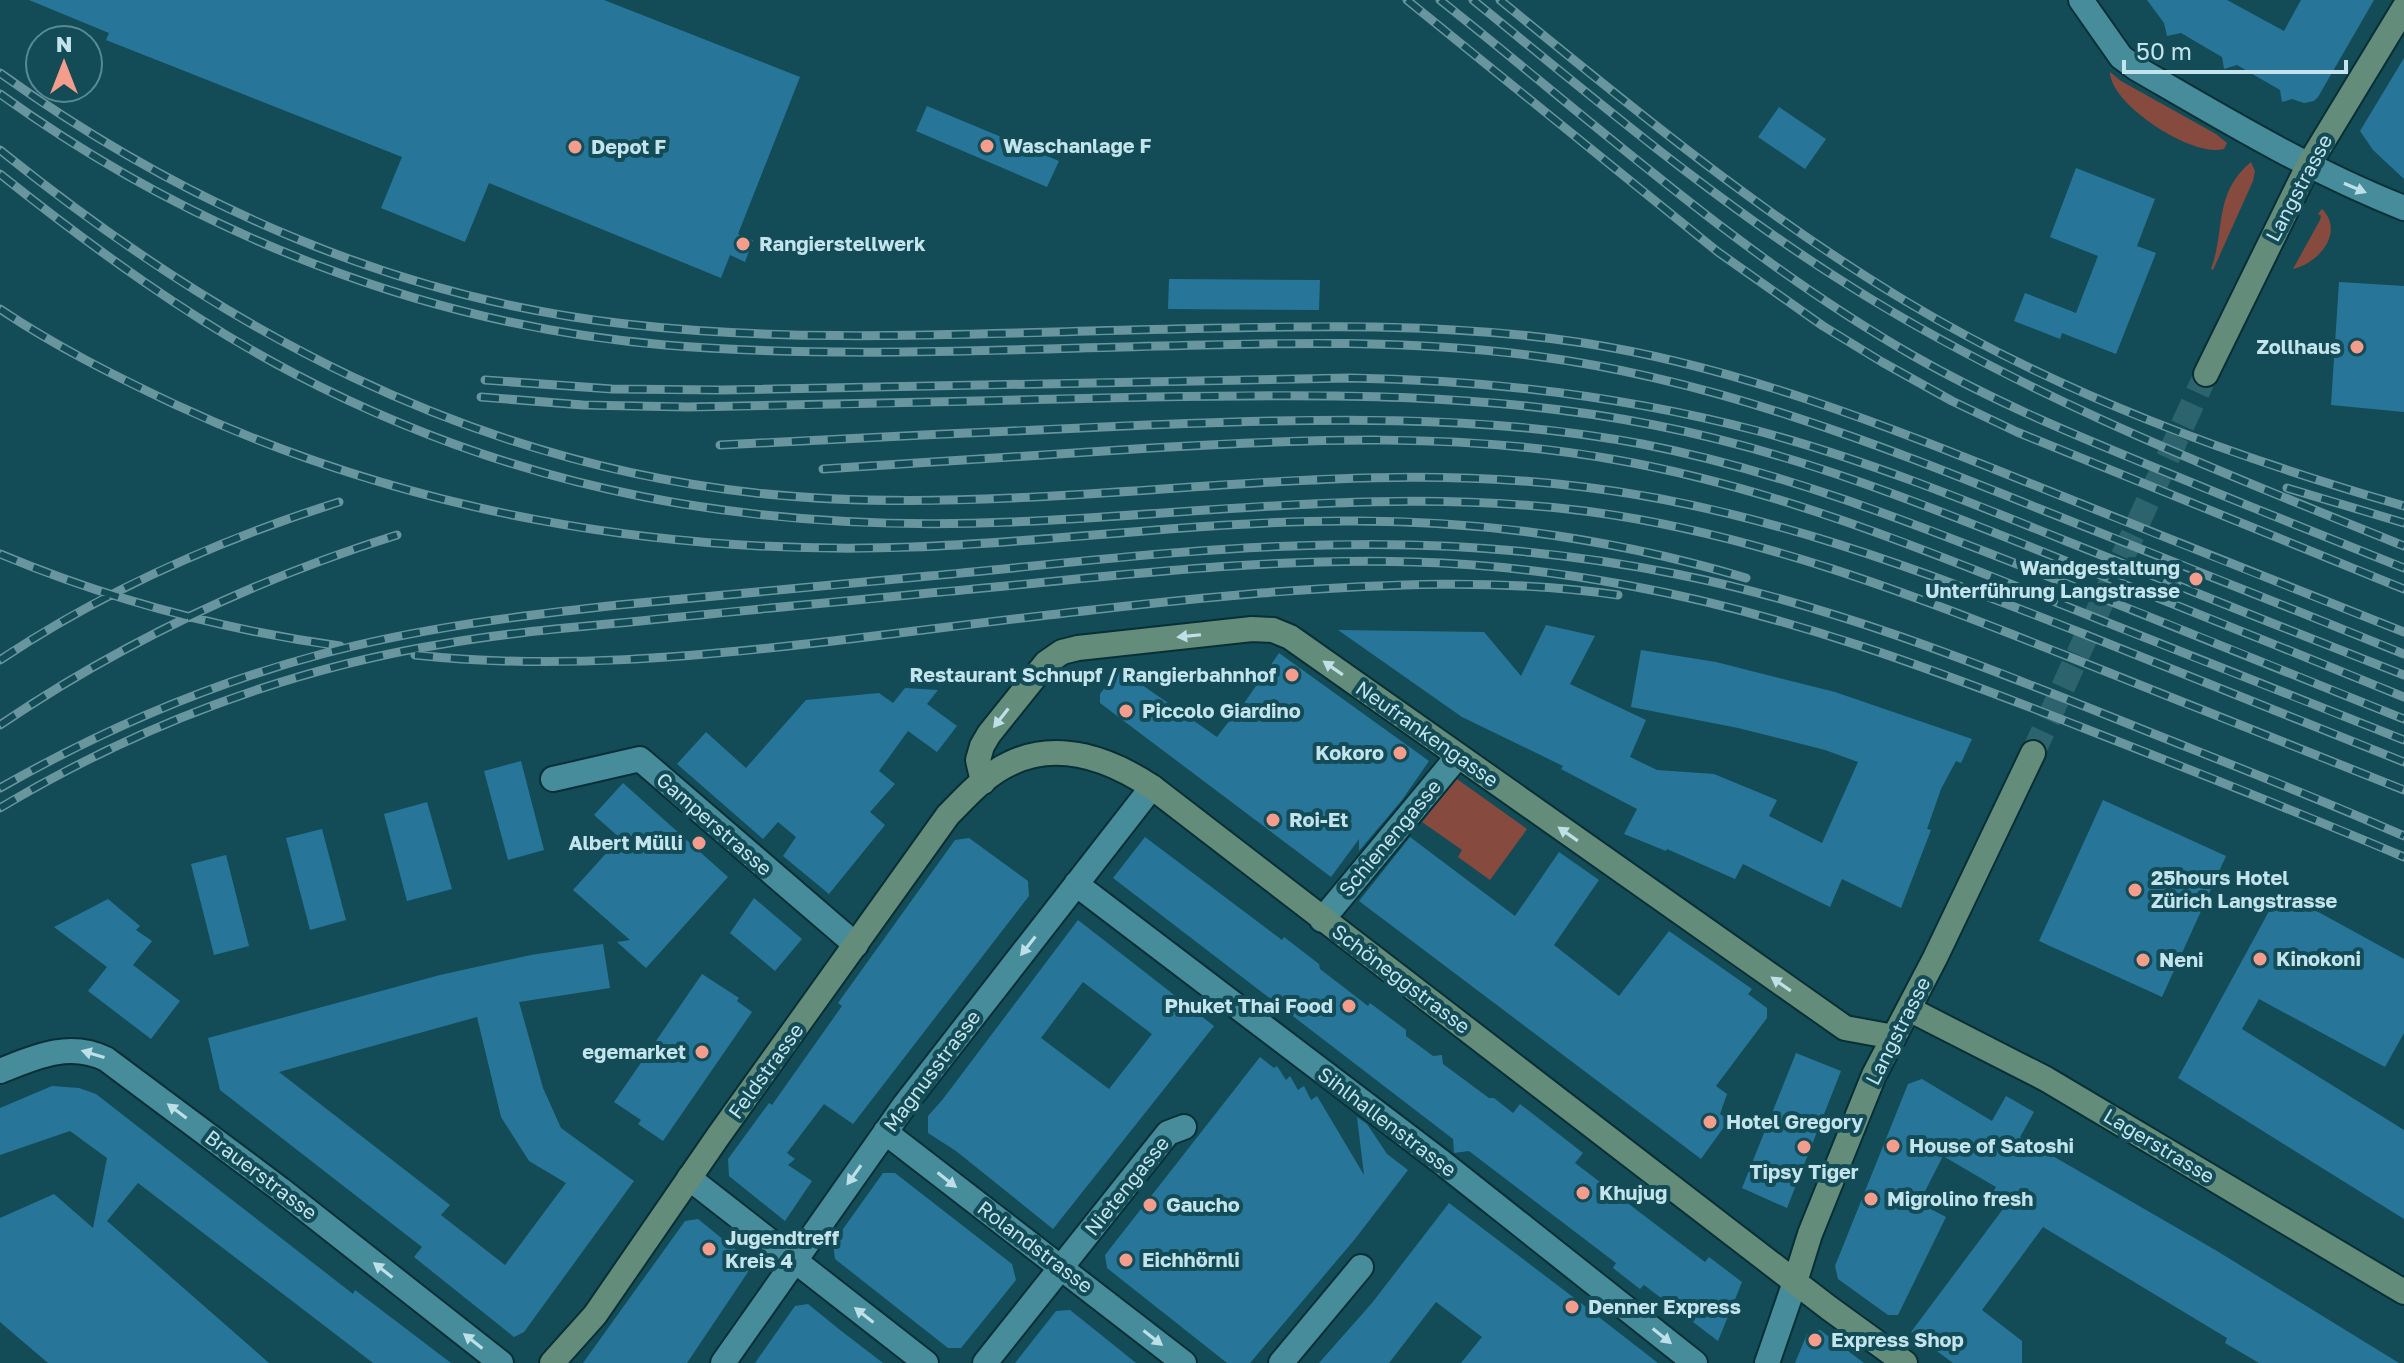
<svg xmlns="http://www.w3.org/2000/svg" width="2404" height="1363" viewBox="0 0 2404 1363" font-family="'Golos Text',sans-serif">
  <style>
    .green { fill: #874a3e }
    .building { fill: #277699; fill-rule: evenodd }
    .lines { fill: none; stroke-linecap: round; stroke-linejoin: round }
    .secondary-tunnel { stroke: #2d636c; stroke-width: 24; stroke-dasharray: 24 12; stroke-linecap: butt }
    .street-casing { stroke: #082f36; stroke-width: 28 }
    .secondary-casing { stroke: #082f36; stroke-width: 28 }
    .street { stroke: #468c9a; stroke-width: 24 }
    .secondary { stroke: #648c7a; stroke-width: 24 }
    .rail-casing { stroke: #68959e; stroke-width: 9 }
    .rail { stroke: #134c56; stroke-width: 6; stroke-dasharray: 18; stroke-linecap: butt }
    .oneway { fill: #bde0e8 }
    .oneway2 { fill: #bee0e6 }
    .poi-dot { fill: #f49d8c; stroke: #134c56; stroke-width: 3 }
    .labels { text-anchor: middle; stroke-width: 8; stroke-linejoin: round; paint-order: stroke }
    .poi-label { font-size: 20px; font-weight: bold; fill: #c3e4ec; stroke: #134c56; text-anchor: start }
    .street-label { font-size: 20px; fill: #c3e4ec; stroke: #134c56 }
  </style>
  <rect width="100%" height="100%" fill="#134c56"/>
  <path class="green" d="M2110 72 2121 81 2216 134 2227 143 2224 149C2192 158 2110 104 2110 72Z
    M2251 162 2255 171 2253 181 2213 270 2211 269C2226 228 2213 194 2251 162Z
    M2322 209C2345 232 2319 263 2293 269L2320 220 2321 216 2318 214Z
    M1457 779 1527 829 1490 880 1458 857 1462 850 1422 822Z"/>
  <path class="building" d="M29 0H604L800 77 738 234 753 240 745 262 730 255 721 278 489 183 465 242 381 208 402 157 106 40 109 33Z
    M2147 0H2227L2284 31 2301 0H2374L2318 97 2314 101 2304 103 2292 99 2282 102 2280 90 2237 65 2224 69 2222 57 2181 33 2167 36 2164 23Z
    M2404 58V179L2373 150 2360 131Z
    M927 106 1059 161 1047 187 916 131Z
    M1779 107 1826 139 1805 169 1758 137Z
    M2076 168 2155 199 2137 246 2156 253 2116 354 2062 333 2060 339 2014 321 2025 293 2076 313 2098 256 2050 237Z
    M1169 279 1320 280 1319 310 1168 309Z
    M2339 282 2404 286V412L2331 405Z
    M1546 625 1595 636 1570 684 1646 720 1630 757 1657 770 1714 774 1777 800 1769 816 1822 843 1858 762 1825 750 1738 728 1631 707 1641 650 1716 662 1835 692 1972 739 1961 763 1956 761 1941 789 1927 829 1931 830 1901 908 1842 879 1830 907 1743 864 1735 879 1667 849 1666 851 1624 834 1637 809 1561 769 1563 766 1462 717 1338 630 1484 632 1521 676Z
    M1279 653 1429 761 1402 800 1359 851V839L1331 877 1100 703V694L1119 669 1217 737 1239 708 1240 709Z
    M905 688 938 690 927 704 957 726 937 752 908 731 879 771 895 784 870 812 885 825 829 894 783 856 796 837 778 822 763 839 677 764 706 732 746 768 806 700 879 693 893 703Z
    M521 761 544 850 508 860 484 771Z
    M623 783 728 877 646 968 617 942 630 940 573 890 620 838 594 815Z
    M2103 800 2226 856 2162 997 2039 941Z
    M427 802 452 889 407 901 384 814Z
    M322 829 346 920 310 930 286 838Z
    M1145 837 1282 940 1284 937 1319 964 1320 969 1368 1006 1370 1003 1406 1030V1036L1433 1056 1442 1055 1443 1064 1489 1098H1494L1513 1113 1520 1104 1583 1153 1575 1163 1705 1262 1709 1257 1742 1282 1718 1341 1644 1285 1640 1289 1613 1268 1616 1263 1469 1151 1454 1153 1453 1139 1113 878Z
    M1410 837 1515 916 1559 852 1599 880 1554 945 1619 996 1669 931 1752 989 1748 994 1767 1008V1018L1716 1086 1727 1094 1720 1114 1729 1120 1701 1159 1359 901Z
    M969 838 1028 881 1029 896 853 1124 824 1104 787 1153 795 1159 788 1165 812 1181 785 1221 729 1176 728 1159 769 1103 772 1105 842 1006 838 1003 955 840Z
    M226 855 249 946 214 955 191 864Z
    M2280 891 2404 959V1033L2385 1067 2259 999 2242 1029 2404 1130V1219L2178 1078Z
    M754 898 802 939 775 971 730 933Z
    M108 899 140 926 136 930 152 941 133 965 180 1001 151 1039 88 991 107 967 54 927Z
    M1078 920 1214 1026 1053 1229 956 1151 928 1133V1116L943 1099ZM1083 982 1152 1034 1109 1089 1041 1038Z
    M603 944 610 988 519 1002 543 1088 561 1128 634 1181 524 1332 514 1337 414 1257 422 1247 220 1090 208 1038 440 975 531 955ZM477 1017 501 1117 529 1161 566 1183 505 1265 441 1215 450 1205 279 1072Z
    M702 974 739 998 737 1001 752 1012 663 1141 638 1124 641 1120 614 1102Z
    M1796 1053 1841 1071 1787 1208 1742 1188Z
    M1260 1057 1274 1068 1277 1066 1286 1080 1290 1076 1298 1090 1304 1086 1311 1100 1317 1096 1364 1175 1357 1117 1367 1124 1387 1154 1408 1170 1355 1239 1250 1363H1227L1107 1268 1105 1255Z
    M1922 1079 1992 1121 2006 1096 2034 1112 2020 1137 2217 1251 2399 1363H2259L2225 1343 2227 1338 2043 1227 1982 1310 2022 1341V1363H1953L1911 1332 2006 1205 1990 1196 1996 1187 1943 1156 1919 1203 1946 1217 1898 1315H1888L1838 1279 1835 1266 1908 1084Z
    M52 1086 79 1088 96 1094 353 1294 355 1290 451 1363H373L138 1183 107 1221 269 1363H48L0 1322V1218L54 1194 93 1228 107 1158 70 1131 0 1155V1108Z
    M883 1173H895L1012 1264 1016 1280 961 1348H948L835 1259 833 1243Z
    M1449 1203 1573 1297 1658 1363H1461L1482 1337 1436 1302 1389 1363H1319L1372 1303Z
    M698 1219 746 1258 748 1272 687 1363H583L685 1221Z
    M808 1304 840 1330 883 1363H755L795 1306Z
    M1070 1310 1110 1342 1136 1363H1015L1056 1311Z
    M1820 1330 1864 1363H1795L1807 1334Z"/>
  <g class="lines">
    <path class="secondary-tunnel" d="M2033 753 2206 374"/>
    <defs>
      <path id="street" d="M2081 0 2121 57 2136 68C2224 119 2310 171 2404 208
        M553 779 640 759 856 945
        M1076 884 1439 1160 1695 1363
        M1322 920 1458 756
        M0 1071C35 1057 69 1041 106 1059L280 1189 501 1363
        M885 1132 1184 1363
        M689 1178 926 1363
        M723 1363 906 1103 1152 787
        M985 1363 1168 1133 1184 1127
        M1281 1363 1361 1267
        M1767 1363 1795 1282"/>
      <path id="secondary" d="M2206 374 2308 166 2404 8
        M983 782 978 760 982 746 989 734 1046 663 1062 652 1078 648 1252 629 1273 630 1290 637 1845 1028 1894 1037
        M1909 1009 2046 1079 2404 1292
        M1795 1282 1810 1234 1874 1075 1935 958 2033 753
        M552 1363 595 1315 719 1135 948 815C967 796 986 774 1011 763 1059 740 1111 760 1152 787L1829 1308 1905 1363"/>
    </defs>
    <use href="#street" class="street-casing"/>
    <use href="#secondary" class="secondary-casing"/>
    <use href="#street" class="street"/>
    <use href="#secondary" class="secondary"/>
    <defs>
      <path id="rail" d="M1407 0 1718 252 1823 326 1882 362 1952 401 2017 432 2404 589
        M1440 0C1594 122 1740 256 1912 355 1992 401 2077 436 2163 471 2243 504 2324 536 2404 568
        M1473 0C1596 100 1718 204 1853 288 2025 396 2216 470 2404 546
        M1500 0C1631 107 1762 215 1907 302 2062 395 2231 456 2404 506
        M0 73C186 206 398 299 626 324 793 343 963 334 1130 330 1282 327 1434 320 1584 343 1739 367 1884 425 2029 483 2154 533 2279 583 2404 632
        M0 94C195 234 425 325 665 345 803 356 942 352 1081 348 1232 345 1385 336 1535 356 1712 379 1876 443 2040 509 2162 557 2283 605 2404 654
        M0 150C225 331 465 461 756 493 840 502 926 502 1011 498 1202 490 1393 463 1584 487 1759 508 1921 570 2084 634 2191 677 2297 719 2404 762
        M0 174C93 248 190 319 295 374 523 493 757 533 1011 522 1202 514 1393 487 1585 511 1755 533 1913 595 2072 658 2182 702 2293 746 2404 790
        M0 309C55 346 115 376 174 404 406 512 658 556 912 547 1057 542 1201 521 1345 521 1482 520 1615 539 1746 578
        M485 380 612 389 722 390 1350 378C1488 380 1624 396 1758 431 1863 459 1965 500 2066 541 2179 586 2291 631 2404 675
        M481 397 583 405 688 407C842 405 996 400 1150 397 1319 394 1487 392 1654 425 1794 452 1926 505 2058 558 2173 604 2289 650 2404 697
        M720 445C862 438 1005 431 1147 425 1313 419 1478 413 1642 444 1777 470 1905 520 2032 570 2156 619 2280 669 2404 719
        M823 469C932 462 1042 455 1151 448 1306 439 1463 432 1617 460 1769 487 1911 544 2053 601 2170 648 2287 694 2404 740
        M2287 488 2404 523
        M0 554C108 599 224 630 340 646
        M415 655C554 670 695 657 833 641 975 624 1118 605 1261 593 1381 584 1499 578 1618 595
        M0 660C105 590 219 540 339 502
        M0 725C123 642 256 579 397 535
        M0 788C102 730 209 684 322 654 419 628 518 616 618 605 721 595 825 586 929 576 1061 564 1195 547 1328 545 1445 542 1561 551 1676 574 1828 604 1971 661 2114 718 2211 757 2309 794 2404 836
        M0 808C135 727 288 669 443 644 505 633 567 628 630 622 733 611 837 602 941 592 1098 578 1257 557 1415 562 1486 564 1556 572 1626 585 1787 614 1939 671 2091 731 2196 772 2301 813 2404 857"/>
    </defs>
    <use href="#rail" class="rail-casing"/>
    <use href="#rail" class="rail"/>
  </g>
  <defs><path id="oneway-solid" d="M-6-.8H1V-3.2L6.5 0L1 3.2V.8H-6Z" transform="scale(2)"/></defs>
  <g class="oneway">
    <use href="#oneway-solid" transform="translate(2355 188) rotate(23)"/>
    <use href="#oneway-solid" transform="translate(1028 946) rotate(128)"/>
    <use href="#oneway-solid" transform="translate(93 1054) rotate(-163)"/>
    <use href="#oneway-solid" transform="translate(177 1111) rotate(-143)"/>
    <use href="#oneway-solid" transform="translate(854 1175) rotate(126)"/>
    <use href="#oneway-solid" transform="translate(947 1180) rotate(38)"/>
    <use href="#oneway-solid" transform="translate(383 1270) rotate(-142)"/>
    <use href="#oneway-solid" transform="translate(864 1315) rotate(-142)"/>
    <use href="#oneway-solid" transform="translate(1662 1336) rotate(39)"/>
    <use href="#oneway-solid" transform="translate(1153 1338) rotate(38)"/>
    <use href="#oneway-solid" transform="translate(473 1341) rotate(-142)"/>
  </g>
  <g class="oneway2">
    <use href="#oneway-solid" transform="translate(1189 636) rotate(174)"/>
    <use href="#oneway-solid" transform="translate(1333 668) rotate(-145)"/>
    <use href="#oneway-solid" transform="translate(1001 718) rotate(128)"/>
    <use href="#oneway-solid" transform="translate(1568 834) rotate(-145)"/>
    <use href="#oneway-solid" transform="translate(1781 984) rotate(-145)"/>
  </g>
  <g class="poi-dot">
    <circle cx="987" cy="146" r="8"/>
    <circle cx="575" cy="147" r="8"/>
    <circle cx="743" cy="244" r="8"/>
    <circle cx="2357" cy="347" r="8"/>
    <circle cx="2196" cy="579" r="8"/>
    <circle cx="1292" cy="675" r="8"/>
    <circle cx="1126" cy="711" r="8"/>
    <circle cx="1400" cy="753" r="8"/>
    <circle cx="1273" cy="820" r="8"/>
    <circle cx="699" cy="843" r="8"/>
    <circle cx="2135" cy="890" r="8"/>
    <circle cx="2260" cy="959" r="8"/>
    <circle cx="2143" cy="960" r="8"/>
    <circle cx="1349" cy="1006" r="8"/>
    <circle cx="702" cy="1052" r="8"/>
    <circle cx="1710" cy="1122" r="8"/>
    <circle cx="1893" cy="1146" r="8"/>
    <circle cx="1804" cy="1147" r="8"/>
    <circle cx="1583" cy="1193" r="8"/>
    <circle cx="1871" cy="1199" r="8"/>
    <circle cx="1150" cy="1205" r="8"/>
    <circle cx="709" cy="1249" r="8"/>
    <circle cx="1126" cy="1260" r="8"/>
    <circle cx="1572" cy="1307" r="8"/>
    <circle cx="1815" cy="1340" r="8"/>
  </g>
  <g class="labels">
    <g class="poi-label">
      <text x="1003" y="153">Waschanlage F</text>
      <text x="591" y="154">Depot F</text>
      <text x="759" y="251">Rangierstellwerk</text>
      <text x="2341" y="354" text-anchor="end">Zollhaus</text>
      <text x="2180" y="575" text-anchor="end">Wandgestaltung<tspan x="2180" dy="23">Unterführung Langstrasse</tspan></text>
      <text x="1276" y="682" text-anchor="end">Restaurant Schnupf / Rangierbahnhof</text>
      <text x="1142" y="718">Piccolo Giardino</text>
      <text x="1384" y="760" text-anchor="end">Kokoro</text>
      <text x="1289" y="827">Roi-Et</text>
      <text x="683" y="850" text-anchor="end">Albert Mülli</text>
      <text x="2151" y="885">25hours Hotel<tspan x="2151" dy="23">Zürich Langstrasse</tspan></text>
      <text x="2276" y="966">Kinokoni</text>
      <text x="2159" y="967">Neni</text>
      <text x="1333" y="1013" text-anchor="end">Phuket Thai Food</text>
      <text x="686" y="1059" text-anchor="end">egemarket</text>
      <text x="1726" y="1129">Hotel Gregory</text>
      <text x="1909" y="1153">House of Satoshi</text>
      <text x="1804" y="1179" text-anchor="middle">Tipsy Tiger</text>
      <text x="1599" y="1200">Khujug</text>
      <text x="1887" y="1206">Migrolino fresh</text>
      <text x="1166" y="1212">Gaucho</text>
      <text x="725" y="1245">Jugendtreff<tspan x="725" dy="23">Kreis 4</tspan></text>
      <text x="1142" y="1267">Eichhörnli</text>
      <text x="1588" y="1314">Denner Express</text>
      <text x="1831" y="1347">Express Shop</text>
    </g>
    <g class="street-label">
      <text transform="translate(2299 188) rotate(-62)" y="7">Langstrasse</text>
      <text transform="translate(1427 734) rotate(35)" y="7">Neufrankengasse</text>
      <text transform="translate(714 824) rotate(41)" y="7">Gamperstrasse</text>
      <text transform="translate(1390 838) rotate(-50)" y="7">Schienengasse</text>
      <text transform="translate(1401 979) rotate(37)" y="7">Schöneggstrasse</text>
      <text transform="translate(1898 1031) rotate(-63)" y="7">Langstrasse</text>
      <text transform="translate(766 1071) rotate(-54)" y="7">Feldstrasse</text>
      <text transform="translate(932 1071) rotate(-53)" y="7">Magnusstrasse</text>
      <text transform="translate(1387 1122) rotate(37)" y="7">Sihlhallenstrasse</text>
      <text transform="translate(2159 1146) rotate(31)" y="7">Lagerstrasse</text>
      <text transform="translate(261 1175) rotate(37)" y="7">Brauerstrasse</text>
      <text transform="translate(1127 1186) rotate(-51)" y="7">Nietengasse</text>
      <text transform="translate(1035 1247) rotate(37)" y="7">Rolandstrasse</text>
    </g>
  </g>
  <g transform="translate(64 64)"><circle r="38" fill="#134c56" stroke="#598992" stroke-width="2"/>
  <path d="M0-6L14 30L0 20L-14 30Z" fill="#f49d8c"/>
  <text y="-12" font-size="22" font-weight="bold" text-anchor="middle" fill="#c3e4ec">N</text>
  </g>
  <path d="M2124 60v12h222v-12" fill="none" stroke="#c3e4ec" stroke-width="4"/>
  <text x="2136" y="60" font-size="24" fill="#c3e4ec" stroke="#134c56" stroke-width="6" paint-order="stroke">50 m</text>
</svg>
